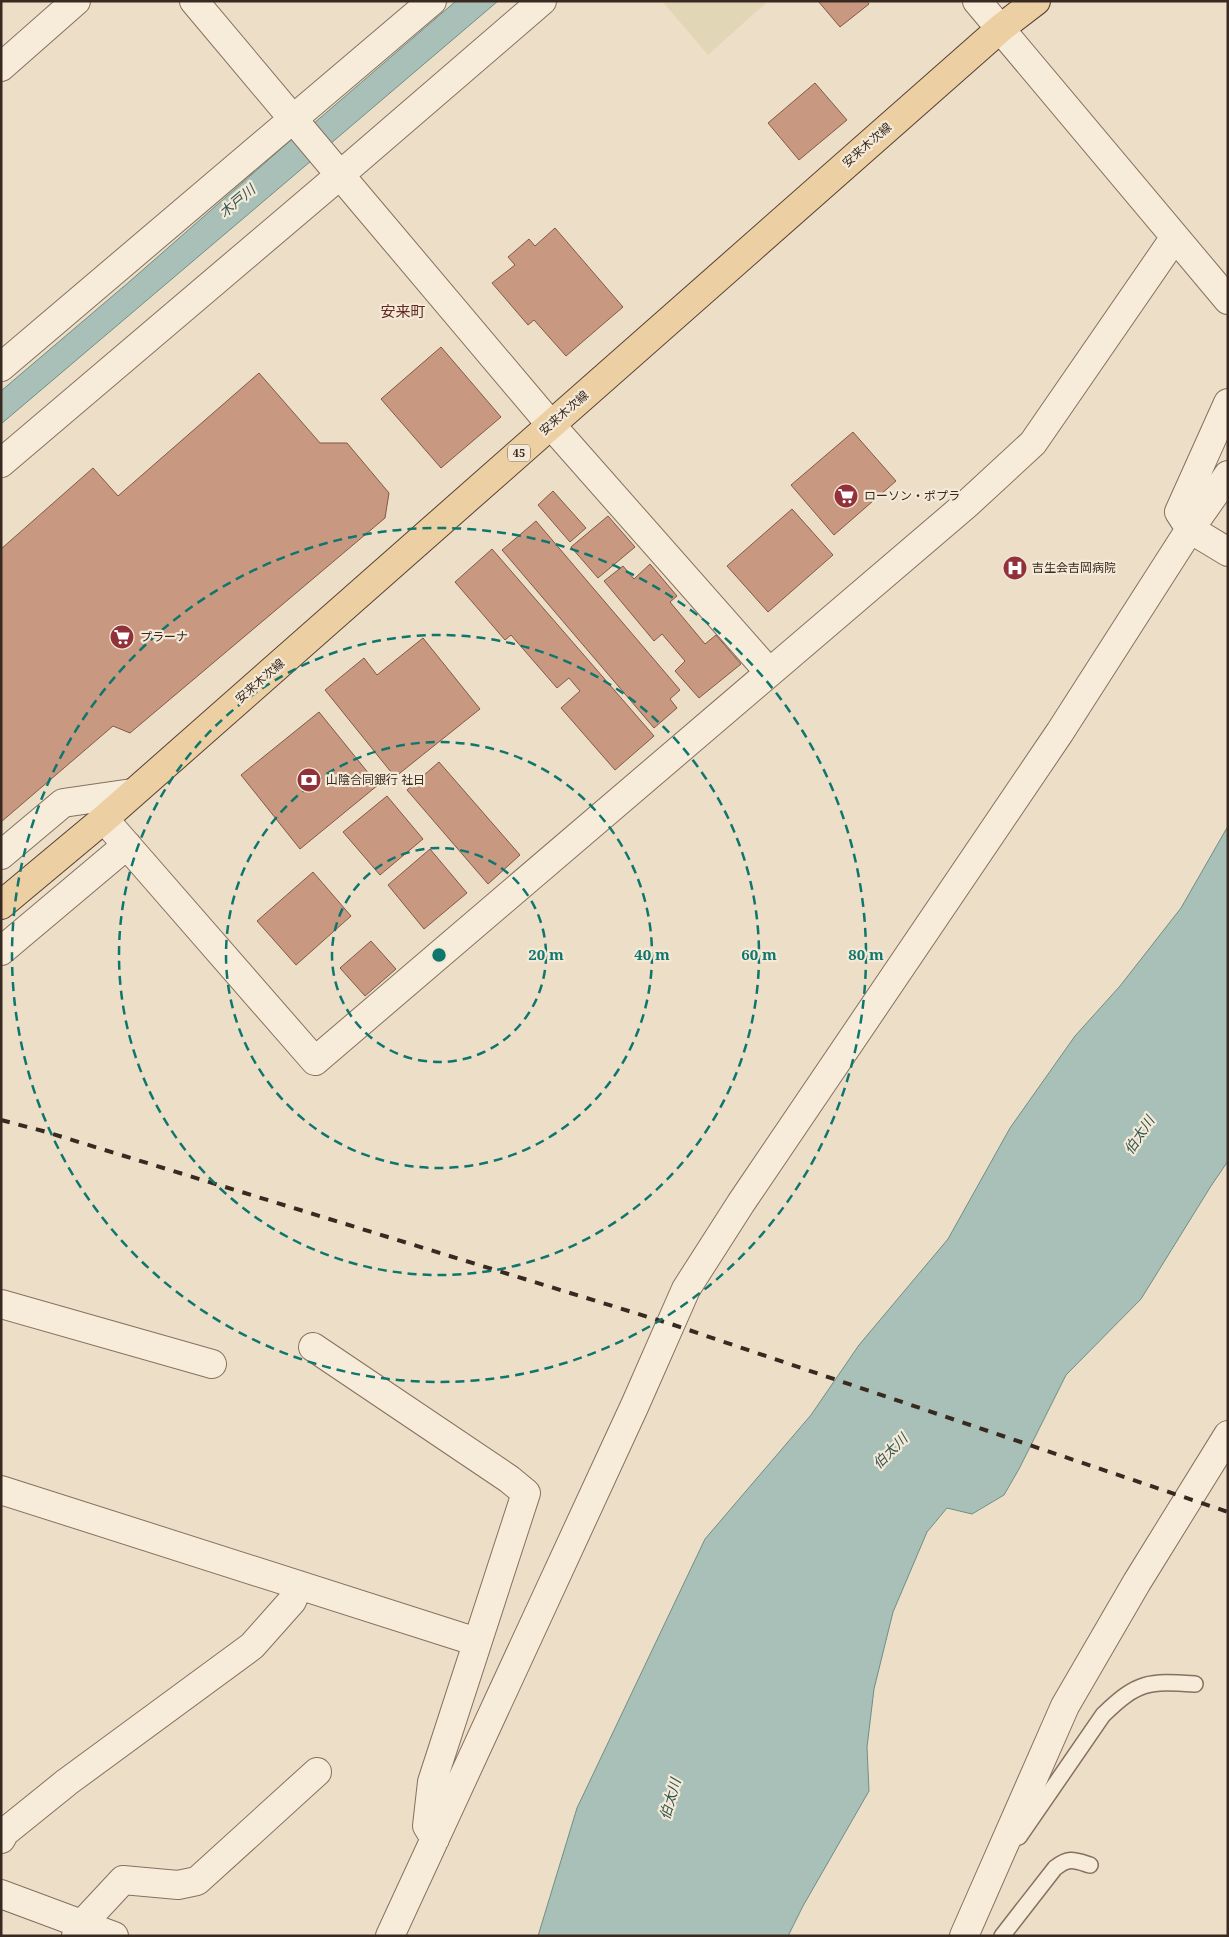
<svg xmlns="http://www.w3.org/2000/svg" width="1229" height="1937" viewBox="0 0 1229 1937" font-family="'Noto Serif','Noto Sans JP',serif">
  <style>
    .farmland { fill: #e1d6b5 }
    .water { fill: #a8c0b7; stroke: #6f8e84 }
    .building { fill: #c89880; stroke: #845945 }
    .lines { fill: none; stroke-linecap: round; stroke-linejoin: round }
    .service-casing { stroke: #86705e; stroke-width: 18 }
    .minor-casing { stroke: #86705e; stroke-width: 30 }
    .tertiary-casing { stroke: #86705e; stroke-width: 30 }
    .primary-casing { stroke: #553f31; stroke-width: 30 }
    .service { stroke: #f7ecda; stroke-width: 15 }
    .minor { stroke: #f7ecda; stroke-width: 28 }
    .tertiary { stroke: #f7ecda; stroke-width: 28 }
    .primary { stroke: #eccfa2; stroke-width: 28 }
    .rail { stroke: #382a20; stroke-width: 4; stroke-dasharray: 9 9; stroke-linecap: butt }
    .ring { fill: none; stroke: #0f766e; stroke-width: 2.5; stroke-dasharray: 9 6 }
    .labels { text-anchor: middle; stroke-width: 4.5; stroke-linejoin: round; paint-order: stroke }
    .shield { fill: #f4e9d6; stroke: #706357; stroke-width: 1 }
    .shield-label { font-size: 11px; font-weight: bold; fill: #382a20 }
    .street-label { font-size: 12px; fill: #382a20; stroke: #f4e9d6 }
    .poi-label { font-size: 12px; fill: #382a20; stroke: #f4e9d6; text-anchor: start }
    .water-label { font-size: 14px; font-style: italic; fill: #315651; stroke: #f4e9d6 }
    .quarter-label { font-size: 15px; fill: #622b22; stroke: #f4e9d6 }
    .centre { fill: #0f766e; stroke: #f4e9d6; stroke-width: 2.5 }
    .ring-label { font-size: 15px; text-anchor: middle; font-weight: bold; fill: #0f766e; stroke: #f4e9d6; stroke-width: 4.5; stroke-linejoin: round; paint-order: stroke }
  </style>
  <rect width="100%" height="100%" fill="#ecdec7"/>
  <path class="farmland" d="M662 1H768L708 55Z"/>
  <path class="water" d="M456 1H498L323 150 306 130Z
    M299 133 318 155 1 424V391L129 282Z
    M1228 826V1161L1211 1186 1141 1299 1066 1375 1019 1469 1004 1495 972 1514 947 1508 927 1532 893 1612 874 1689 867 1747 869 1791 803 1906 788 1936H538L577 1808 705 1539 811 1415 859 1345 948 1239 1010 1128 1075 1036 1120 986 1181 908Z"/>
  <path class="building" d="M818 1H867L869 4 840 27Z
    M815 83 847 120 799 160 768 123Z
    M555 228 623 307 566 356 534 320 528 325 492 283 515 265 508 257 529 239 535 246Z
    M441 347 501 417 441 468 381 399Z
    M259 373 320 443H347L389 493 385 518 130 733 113 726 1 822V549L93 468 118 496Z
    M853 432 896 481 834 535 791 485Z
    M553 491 586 528 570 542 538 505Z
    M792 509 833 555 768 612 727 566Z
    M608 516 635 547 598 578 571 547Z
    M536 521 680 690 670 699 677 708 654 728 502 550Z
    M492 549 654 736 615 770 561 708 580 691 569 678 557 688 511 635 505 640 455 582Z
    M650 564 677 596 670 602 705 644 716 635 741 664 699 698 675 671 685 661 662 634 654 641 604 581 623 566 634 579Z
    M423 638 480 709 395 777 325 690 364 658 377 675Z
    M319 712 378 785 300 849 241 775Z
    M439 762 520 855 488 884 407 790Z
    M387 796 423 839 380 875 343 832Z
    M430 849 467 893 424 929 388 885Z
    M313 872 351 916 296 965 257 921Z
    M371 941 396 969 365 996 340 968Z"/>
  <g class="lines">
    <defs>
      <path id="service" d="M1019 1837 1103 1715C1138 1681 1148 1681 1195 1684
        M1002 1936 1055 1868C1069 1857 1074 1860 1090 1865"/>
      <path id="minor" d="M194 1 340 175 542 1
        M977 1 1228 300
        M1 67 76 1
        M1 367 432 1
        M1228 403 1179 512 1190 529 1228 552
        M1 463 340 175 551 425 769 672
        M104 819 315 1061 968 503 1033 443 1175 237
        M1 855 63 803 132 793
        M1 951 127 845
        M1 1304 212 1364
        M313 1347 509 1479 526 1493 432 1782 427 1826 435 1839
        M1 1490 477 1642
        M1 1839 5 1832 67 1782 252 1646 292 1601 299 1585
        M76 1936 82 1924 123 1880 178 1885 197 1881 317 1772
        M390 1936 635 1405 686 1289 741 1203 1060 732 1190 529 1228 475
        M964 1936 1065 1706 1137 1582 1228 1435"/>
      <path id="tertiary" d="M1 1894 114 1936"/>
      <path id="primary" d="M1 905 104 819 1001 28 1036 1"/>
    </defs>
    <use href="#service" class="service-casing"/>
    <use href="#minor" class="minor-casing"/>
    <use href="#tertiary" class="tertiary-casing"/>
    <use href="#primary" class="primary-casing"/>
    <use href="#service" class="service"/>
    <use href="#minor" class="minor"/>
    <use href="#tertiary" class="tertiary"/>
    <use href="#primary" class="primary"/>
    <path class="rail" d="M1 1120 43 1131 671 1324 1228 1512"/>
  </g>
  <g class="ring">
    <circle cx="439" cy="955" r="107"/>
    <circle cx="439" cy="955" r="213"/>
    <circle cx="439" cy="955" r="320"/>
    <circle cx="439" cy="955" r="427"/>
  </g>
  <defs>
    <symbol id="supermarket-disc" viewBox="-11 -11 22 22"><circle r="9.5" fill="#92313a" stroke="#f4e9d6"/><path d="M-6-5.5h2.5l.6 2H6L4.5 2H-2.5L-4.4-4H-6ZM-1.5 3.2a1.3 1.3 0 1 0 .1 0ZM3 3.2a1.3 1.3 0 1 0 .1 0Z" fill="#fff"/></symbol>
    <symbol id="hospital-disc" viewBox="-11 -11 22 22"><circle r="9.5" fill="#92313a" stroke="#f4e9d6"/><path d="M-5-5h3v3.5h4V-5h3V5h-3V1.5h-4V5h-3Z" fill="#fff"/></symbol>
    <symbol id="bank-disc" viewBox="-11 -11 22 22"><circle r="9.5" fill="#92313a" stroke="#f4e9d6"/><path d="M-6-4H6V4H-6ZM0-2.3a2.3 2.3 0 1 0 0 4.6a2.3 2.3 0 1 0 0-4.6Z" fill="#fff"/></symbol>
  </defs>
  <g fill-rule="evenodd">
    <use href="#supermarket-disc" x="832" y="482" width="28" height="28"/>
    <use href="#hospital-disc" x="1001" y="554" width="28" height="28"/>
    <use href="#supermarket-disc" x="108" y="623" width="28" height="28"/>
    <use href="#bank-disc" x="295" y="766" width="28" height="28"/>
  </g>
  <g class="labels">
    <rect class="shield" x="508" y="444.5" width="22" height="17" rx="4"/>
    <g class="shield-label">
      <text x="519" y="457">45</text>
    </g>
    <g class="street-label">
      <text transform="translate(867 145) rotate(-41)" y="4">安来木次線</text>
      <text transform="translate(564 413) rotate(-41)" y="4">安来木次線</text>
      <text transform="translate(260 681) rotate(-41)" y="4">安来木次線</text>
    </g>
    <g class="poi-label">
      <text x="864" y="500">ローソン・ポプラ</text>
      <text x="1032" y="572">吉生会吉岡病院</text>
      <text x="140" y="641">プラーナ</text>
      <text x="326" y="784">山陰合同銀行 社日</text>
    </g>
    <g class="water-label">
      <text transform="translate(237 201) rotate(-40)" y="5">木戸川</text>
      <text transform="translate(1139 1135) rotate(-56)" y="5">伯太川</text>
      <text transform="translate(890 1451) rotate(-45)" y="5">伯太川</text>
      <text transform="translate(670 1799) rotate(-74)" y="5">伯太川</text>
    </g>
    <g class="quarter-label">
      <text x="403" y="317">安来町</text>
    </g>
  </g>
  <circle cx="439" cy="955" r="8" class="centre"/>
  <g class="ring-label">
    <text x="546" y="960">20 m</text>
    <text x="652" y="960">40 m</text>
    <text x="759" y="960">60 m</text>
    <text x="866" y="960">80 m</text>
  </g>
  <rect width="1229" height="1937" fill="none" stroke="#382a20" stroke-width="5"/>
</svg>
